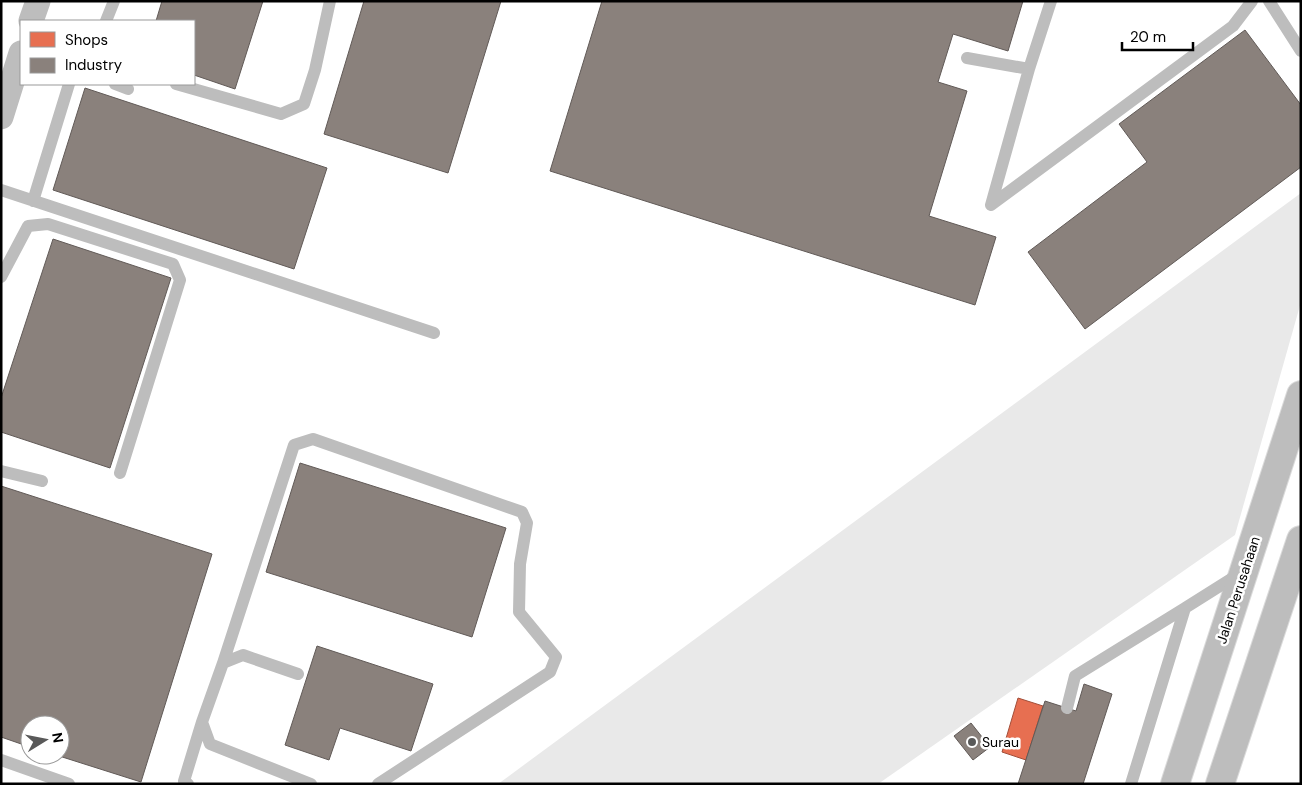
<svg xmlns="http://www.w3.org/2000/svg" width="1302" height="785" viewBox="0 0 1302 785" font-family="'DM Sans',sans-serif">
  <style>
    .green { fill: #e9e9e9 }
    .shops { fill: #e76f51; stroke: #a24e39 }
    .industry { fill: #8a817c; stroke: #615a57 }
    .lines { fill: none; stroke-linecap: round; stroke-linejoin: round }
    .primary-casing { stroke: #dbdbdb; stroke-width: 30 }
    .lane { stroke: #bdbdbd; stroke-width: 12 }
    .street { stroke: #bdbdbd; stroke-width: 25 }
    .primary { stroke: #bdbdbd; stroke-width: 28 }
    .poi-dot { fill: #595959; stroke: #fff; stroke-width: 2 }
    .labels { text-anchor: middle; stroke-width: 5; stroke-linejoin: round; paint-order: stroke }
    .street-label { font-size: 14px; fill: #000; stroke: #fff }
    .poi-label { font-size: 14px; fill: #000; stroke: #fff; text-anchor: start }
  </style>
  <rect width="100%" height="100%" fill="#fff"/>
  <path class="green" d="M1301 193V302L1235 535 878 784H498Z"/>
  <path class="shops" d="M1018 698 1043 706 1026 760 1002 752Z"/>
  <path class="industry" d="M162 1H263L235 89 194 75V21H156Z
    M364 1H501L448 173 324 134Z
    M602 1H1023L1008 51 953 34 938 82 967 91 929 216 996 237 975 305 550 171Z
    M1245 30 1301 105V167L1085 329 1028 252 1147 162 1119 124Z
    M85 88 327 168 294 269 53 190Z
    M53 239 171 278 110 468 1 432V398Z
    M300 463 506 528 472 637 266 572Z
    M1 486 212 554 141 782 56 755H60V725H30V747L1 737Z
    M317 646 433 684 411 751 340 728 329 760 285 745Z
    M1084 684 1112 694 1083 784H1018L1045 701 1076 711Z
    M971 723 990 747 973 760 954 736Z"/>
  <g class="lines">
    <defs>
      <path id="primary" d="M1175 784 1301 395
        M1220 784 1301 540"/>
    </defs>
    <use href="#primary" class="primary-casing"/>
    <path class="lane" d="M1269 1 1301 51
      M106 21 114 1
      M967 58 1029 69 1051 1
      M1029 69 991 205 1233 26 1252 1
      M115 84 128 89
      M176 84 281 114 304 104 315 70 330 1
      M1 190 434 333
      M33 201 69 84
      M1 277 28 226 48 224 173 264 180 280 120 473
      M1 471 42 481
      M223 663 294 445 313 439 522 512 527 523 520 564 519 612 556 657 550 672 378 784
      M298 674 243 655 223 663 202 722 210 744 311 784
      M1067 708 1075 676 1185 608
      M1 760 69 784
      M188 784 184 781 202 722
      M1131 784 1185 608 1239 574"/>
    <path class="street" d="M31 21 38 1
      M1 117 21 53"/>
    <use href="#primary" class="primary"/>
  </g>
  <circle class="poi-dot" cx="972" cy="742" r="5"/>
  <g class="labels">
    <g class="street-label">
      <text transform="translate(1238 590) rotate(-72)" y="5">Jalan Perusahaan</text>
    </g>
    <g class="poi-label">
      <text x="982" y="747">Surau</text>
    </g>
  </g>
  <rect width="1302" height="785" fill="none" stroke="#000000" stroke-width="5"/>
  <rect x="20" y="20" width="175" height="65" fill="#ffffff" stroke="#999999"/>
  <rect x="30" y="32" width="25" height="15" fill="#e76f51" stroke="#999999"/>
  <text x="65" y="45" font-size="15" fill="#000000">Shops</text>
  <rect x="30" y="58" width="25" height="15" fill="#8a817c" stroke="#999999"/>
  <text x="65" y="70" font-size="15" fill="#000000">Industry</text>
  <g transform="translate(45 740) rotate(80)"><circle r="24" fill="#ffffff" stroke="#999999"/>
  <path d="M0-4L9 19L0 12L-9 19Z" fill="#595959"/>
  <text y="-8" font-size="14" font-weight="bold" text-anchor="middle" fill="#000000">N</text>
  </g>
  <path d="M1122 42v8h71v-8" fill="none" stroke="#000000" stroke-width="2.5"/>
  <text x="1130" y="42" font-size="15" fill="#000000" stroke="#ffffff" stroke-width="4" paint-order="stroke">20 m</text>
</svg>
